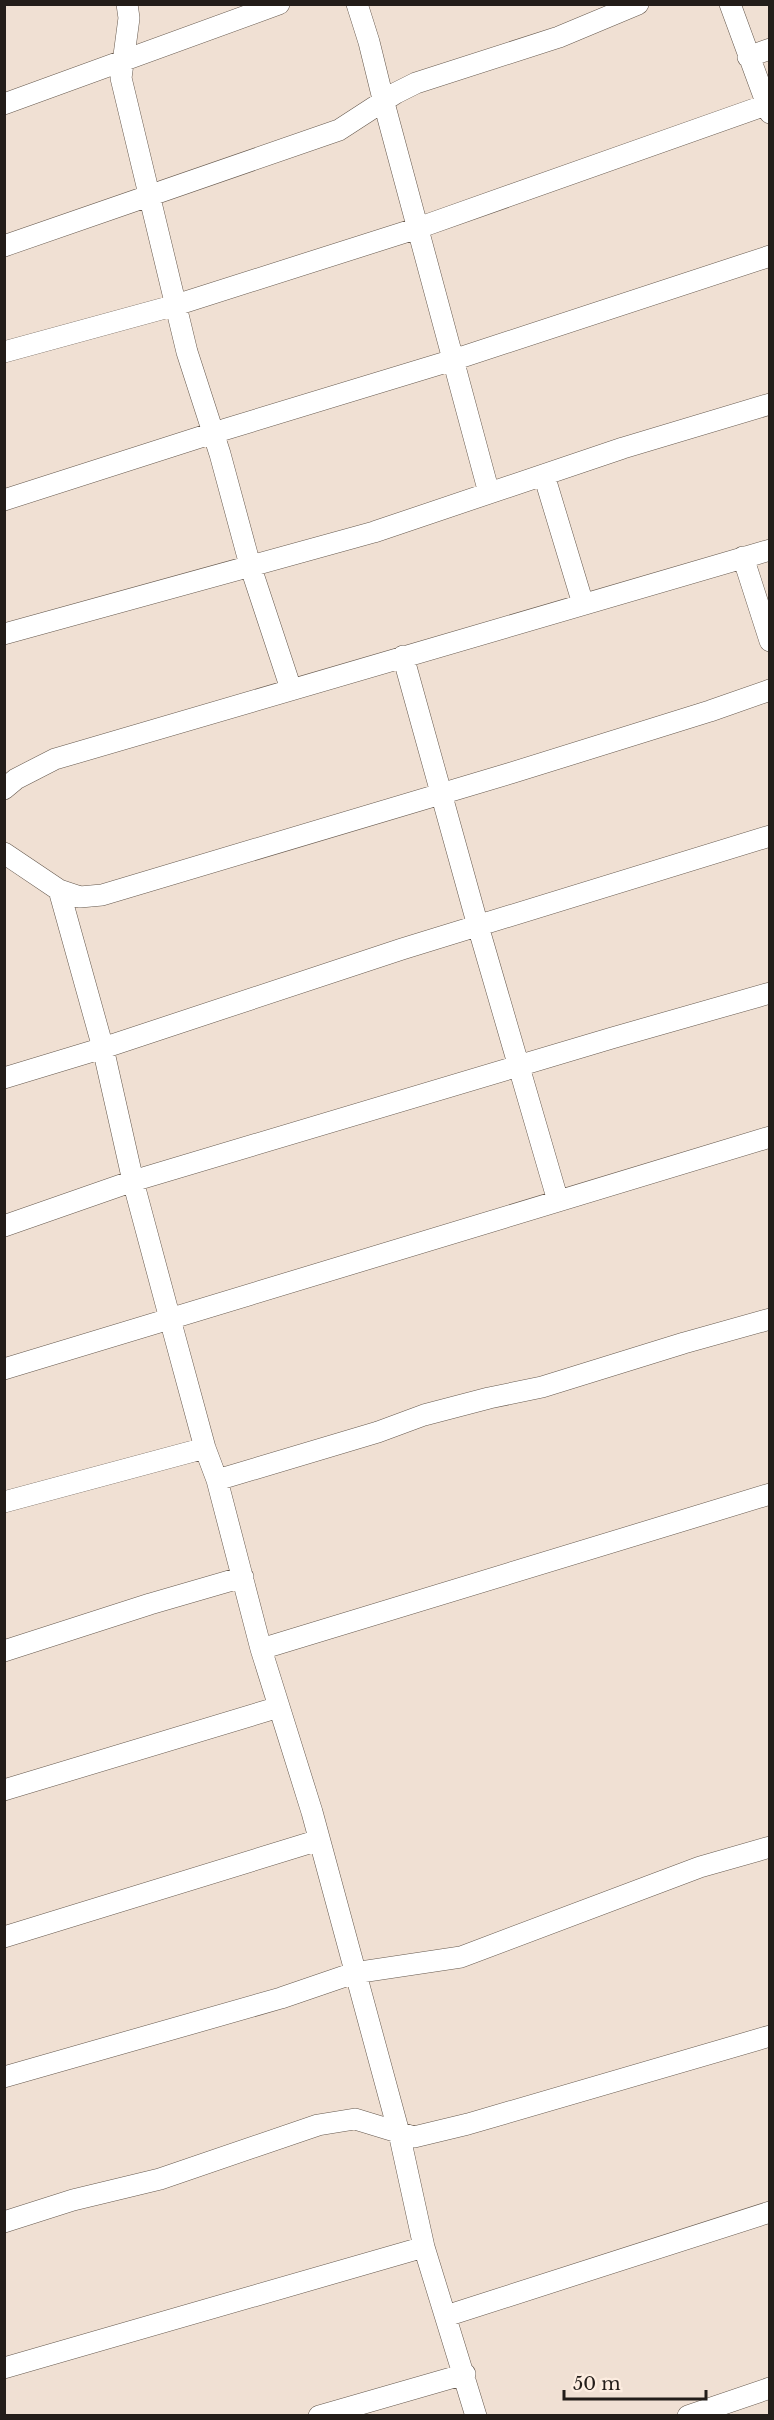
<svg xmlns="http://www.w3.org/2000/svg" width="774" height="2420" viewBox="0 0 774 2420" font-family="'Libre Baskerville',serif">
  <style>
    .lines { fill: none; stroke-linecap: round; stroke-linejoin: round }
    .minor-casing { stroke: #65584d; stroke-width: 22 }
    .minor { stroke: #fff; stroke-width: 21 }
  </style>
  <rect width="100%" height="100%" fill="#f0e0d3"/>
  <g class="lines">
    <defs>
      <path id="minor" d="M127 4 129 18 121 78 187 352 220 454 250 565 291 689
        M357 4 369 42 384 103 489 493
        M730 4 770 113
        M748 57 770 49
        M4 104 279 4
        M4 246 339 130 396 93 416 83 559 37 638 4
        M4 352 176 305 418 228 766 105
        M544 475 583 604
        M4 500 213 433 453 360 770 256
        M743 557 770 641
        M4 634 374 532 623 448 770 404
        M403 656 478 926 558 1201
        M4 789 16 779 55 759 770 550
        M4 853 59 890 80 897 102 895 511 773 710 711 770 690
        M59 890 103 1048 133 1181 170 1319 205 1448 217 1480 261 1649 312 1812 399 2133 424 2247 476 2416
        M4 1078 103 1048 402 949 770 836
        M4 1226 133 1181 612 1038 770 993
        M4 1369 770 1137
        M217 1480 378 1432 424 1415 489 1398 542 1387 684 1343 770 1319
        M4 1502 205 1448
        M261 1649 770 1494
        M4 1651 150 1604 243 1577
        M4 1790 279 1707
        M4 1937 319 1840
        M4 2077 281 1998 354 1973 461 1957 700 1867 770 1847
        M4 2222 73 2200 160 2179 318 2125 355 2119 414 2137 468 2124 770 2036
        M446 2316 770 2212
        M4 2368 424 2247
        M319 2416 465 2374
        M688 2416 770 2388"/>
    </defs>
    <use href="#minor" class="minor-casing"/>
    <use href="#minor" class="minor"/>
  </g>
  <rect width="774" height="2420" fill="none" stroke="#231d19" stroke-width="12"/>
  <path d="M564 2390v9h142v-9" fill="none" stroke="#231d19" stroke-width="3"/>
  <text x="573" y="2390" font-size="18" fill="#231d19" stroke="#fdede0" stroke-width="4.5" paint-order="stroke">50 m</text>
</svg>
